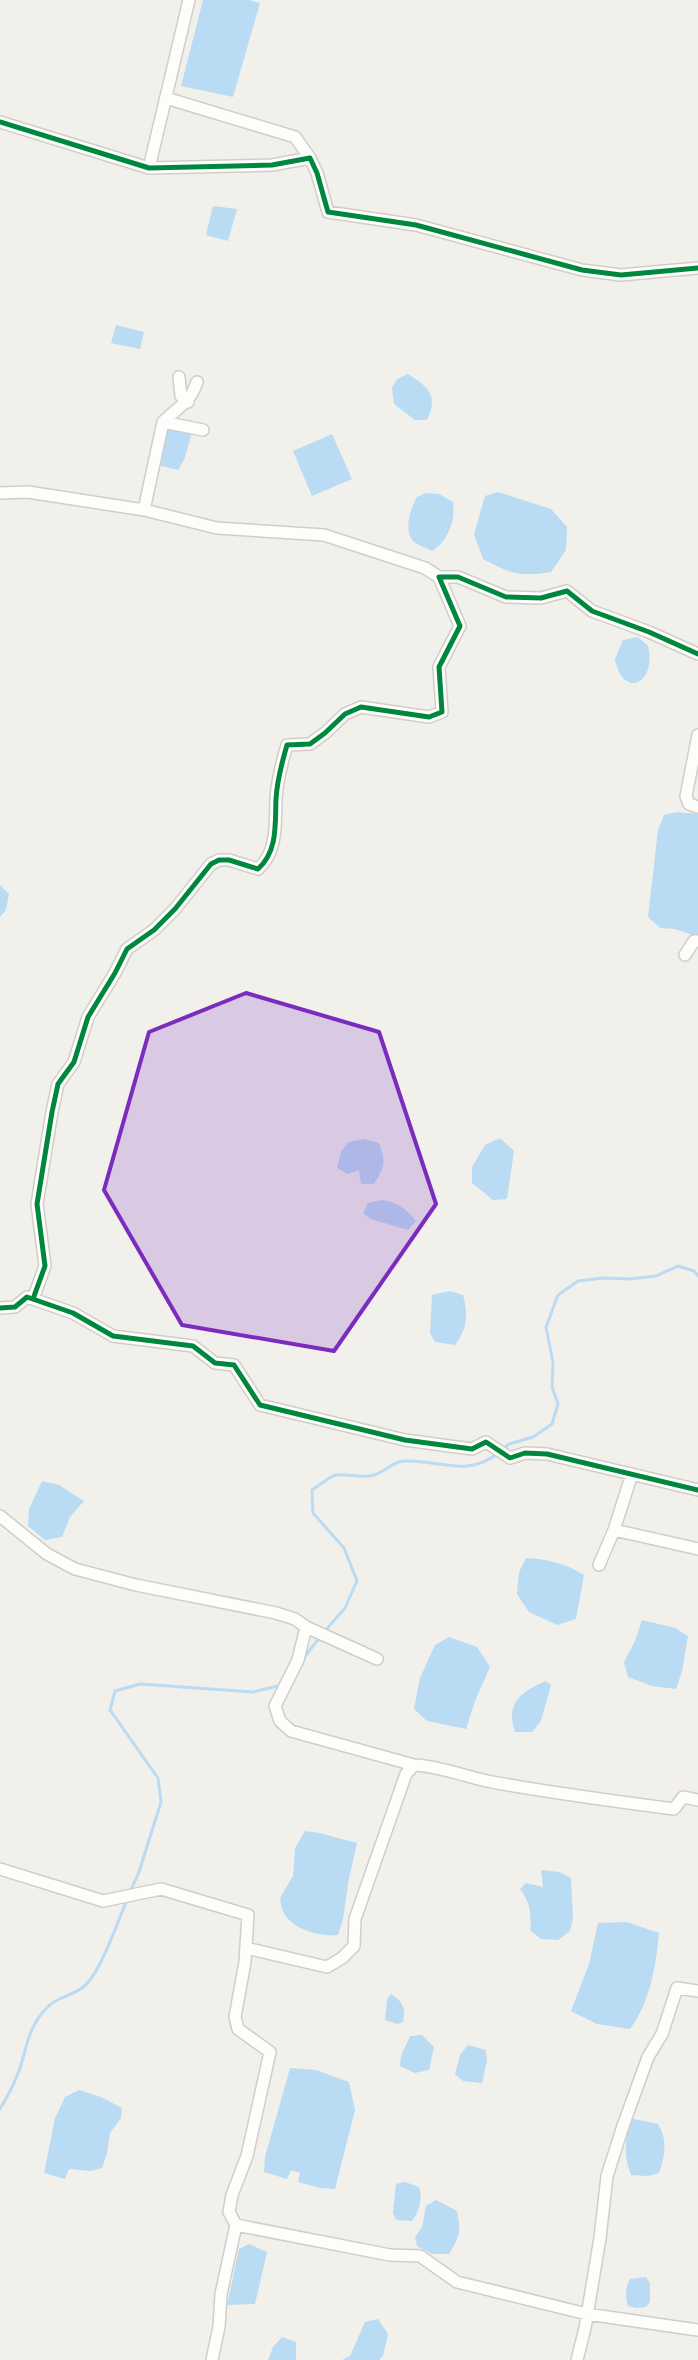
<svg xmlns="http://www.w3.org/2000/svg" width="698" height="2360" viewBox="0 0 698 2360" font-family="Manrope,sans-serif">
  <style>
    .water { fill: #b9dbf3 }
    .lines { fill: none; stroke-linecap: round; stroke-linejoin: round }
    .stream { stroke: #b9dbf3; stroke-width: 3 }
    .minor-casing { stroke: #d0cec8; stroke-width: 14 }
    .minor { stroke: #fdfdfc; stroke-width: 11 }
    .cycleway-casing { stroke: #fff; stroke-width: 8 }
    .cycleway { stroke: #00873e; stroke-width: 5 }
    .marked { fill: #7b2cbf; fill-opacity: 0.2; stroke: #7b2cbf; stroke-width: 4; stroke-linejoin: round }
  </style>
  <rect width="100%" height="100%" fill="#f2f0eb"/>
  <path class="water" d="M203 0H249L260 3 233 97 181 86Z
    M213 206 237 209 228 241 206 235Z
    M116 325 144 332 140 349 111 343Z
    M408 374C428 387 439 395 427 420H415L394 404 392 388 397 379Z
    M166 427 192 433 184 460 178 470 158 465Z
    M332 434 352 479 312 496 293 451Z
    M498 492 551 509 567 527 566 550 551 572C519 577 512 574 483 559L474 534 485 496Z
    M426 493 439 494 453 502C456 520 448 541 432 551 426 547 418 546 413 541 403 530 411 508 417 497Z
    M638 637 648 646C657 685 622 699 615 659L623 640Z
    M677 812 698 814V936H695L675 929 660 928 648 917 658 830 664 815Z
    M0 885 9 894 6 910 0 917Z
    M500 1138 514 1151 507 1199 493 1200 472 1183V1167L485 1145Z
    M364 1139 379 1143C386 1163 385 1166 374 1184H361L359 1170 348 1174 337 1168 341 1152 348 1142Z
    M381 1200C397 1201 406 1209 416 1221L408 1230 371 1219 363 1213 368 1203Z
    M450 1291 463 1295C468 1314 468 1328 455 1345L435 1342 430 1333 432 1295Z
    M42 1481 59 1485 84 1501 70 1517 62 1537 45 1540 28 1526 29 1509Z
    M526 1558C548 1559 566 1564 584 1575L576 1619 557 1625 529 1612 517 1594 519 1572Z
    M642 1620 675 1628 688 1636 682 1671 676 1689 652 1686 628 1677 624 1662 635 1641Z
    M449 1637 477 1647 490 1667 475 1701 466 1729 427 1721 414 1709 420 1678 435 1645Z
    M546 1681 551 1685 541 1721 532 1732H515C505 1703 522 1691 546 1681Z
    M305 1831 319 1833 357 1843 349 1878 343 1919 338 1935C321 1937 293 1930 284 1913 281 1909 281 1902 280 1898L293 1876 295 1848Z
    M541 1870 559 1872 571 1878 573 1918 570 1931 558 1940 541 1939 530 1930C532 1915 530 1902 520 1889L526 1883 543 1887Z
    M627 1922 659 1933C656 1966 650 2002 630 2029L597 2024 571 2011 589 1964 598 1923Z
    M391 1994C403 2002 406 2008 403 2022L398 2024 385 2020 387 1999Z
    M422 2035 434 2047 429 2070 415 2073 400 2066 401 2056 410 2036Z
    M468 2045 486 2050 487 2061 482 2083 463 2081 455 2074 460 2055Z
    M290 2068 316 2070 349 2082 355 2110 335 2189 320 2188 298 2182 300 2173 291 2170 287 2179 264 2172 265 2157Z
    M79 2090 101 2097 122 2108 121 2118 110 2133 107 2153 102 2168 91 2171 69 2169 65 2179 44 2173 55 2118 65 2097Z
    M629 2118 658 2124C668 2140 665 2156 659 2173L648 2176 631 2175C623 2156 626 2138 629 2118Z
    M405 2182 419 2187C423 2196 419 2213 412 2221L396 2220 393 2213 396 2184Z
    M436 2200 457 2211C461 2232 460 2236 449 2254H432L417 2246 415 2237 422 2227 426 2206Z
    M249 2244 267 2252 255 2304 227 2305 239 2249Z
    M646 2277 650 2283V2302L646 2307 636 2308 628 2306C625 2297 625 2287 630 2279Z
    M378 2319 388 2334 383 2356 379 2360H342L350 2356 365 2322Z
    M282 2337 296 2342V2360H268L273 2347Z"/>
  <g class="lines">
    <path class="stream" d="M503 1449 509 1444 533 1437 552 1424 558 1404 552 1387 553 1362 546 1327 558 1295 578 1281 603 1278 630 1279 656 1276 678 1266 694 1271 698 1276
      M324 1632 345 1608 357 1581 344 1548 313 1513 312 1490C319 1486 328 1477 336 1475 347 1473 361 1479 374 1475 386 1472 392 1461 405 1461 440 1460 467 1478 498 1453
      M302 1660 320 1637
      M130 1892 139 1872 161 1802 158 1778 110 1710 115 1691 140 1684 253 1692 282 1685
      M0 2109C8 2096 15 2082 20 2068 27 2046 28 2030 43 2012 53 1998 69 1997 82 1988 99 1977 118 1921 127 1900"/>
    <defs>
      <path id="minor" d="M166 98 295 137 310 158
        M0 122 149 168 272 165 310 158 317 173 328 212 416 225 582 270 621 275 698 268
        M149 168 189 0
        M179 377 181 396 188 402
        M163 422C178 407 190 403 197 382
        M0 493 28 492 144 510 163 422 203 430
        M144 510 217 528 324 535 425 568 439 577
        M698 735 686 796 689 804 698 807
        M685 955 694 941H698
        M33 1299 45 1266 37 1204 52 1112 58 1084 74 1062 88 1017 115 973 127 949 154 930 175 909 211 864 219 860H229L258 869C278 851 275 824 276 799 277 782 282 762 287 745L310 744 325 733 345 714 361 707 429 717 442 712 439 667 460 626 439 577H458L506 597 541 598 567 591 592 611 649 632 698 654
        M0 1308 15 1307 27 1297 73 1313 113 1336 193 1346 215 1363 234 1365 260 1405 405 1440 472 1449 486 1442 510 1458 525 1453 547 1454 698 1490
        M0 1516 47 1554 75 1569 136 1585 276 1613 295 1619 306 1627 298 1660 275 1706 280 1721 291 1731 414 1765
        M614 1530 698 1549
        M599 1565 614 1530 632 1474
        M306 1627 377 1659
        M0 1869 103 1901 161 1889 248 1915 245 1962 235 2017 238 2029 270 2052 247 2156 232 2195 229 2212 236 2225 221 2294 219 2327 212 2360
        M246 1948 327 1967 342 1958 354 1946 355 1919 406 1774 414 1765C440 1766 466 1777 492 1782 552 1793 613 1801 674 1809L683 1797 698 1800
        M236 2225 390 2255 420 2256 457 2282 587 2314 698 2330
        M577 2360 585 2328 600 2238 607 2176 623 2126 648 2057 662 2034 677 1988 698 1991"/>
    </defs>
    <use href="#minor" class="minor-casing"/>
    <use href="#minor" class="minor"/>
    <defs>
      <path id="cycleway" d="M0 122 149 168 272 165 310 158 317 173 328 212 416 225 582 270 621 275 698 268
        M33 1299 45 1266 37 1204 52 1112 58 1084 74 1062 88 1017 115 973 127 949 154 930 175 909 211 864 219 860H229L258 869C278 851 275 824 276 799 277 782 282 762 287 745L310 744 325 733 345 714 361 707 429 717 442 712 439 667 460 626 439 577H458L506 597 541 598 567 591 592 611 649 632 698 654
        M0 1308 15 1307 27 1297 73 1313 113 1336 193 1346 215 1363 234 1365 260 1405 405 1440 472 1449 486 1442 510 1458 525 1453 547 1454 698 1490"/>
    </defs>
    <use href="#cycleway" class="cycleway-casing"/>
    <use href="#cycleway" class="cycleway"/>
  </g>
  <path class="marked" d="M246 993 379 1032 436 1204 334 1351 182 1325 104 1190 149 1032Z"/>
</svg>
